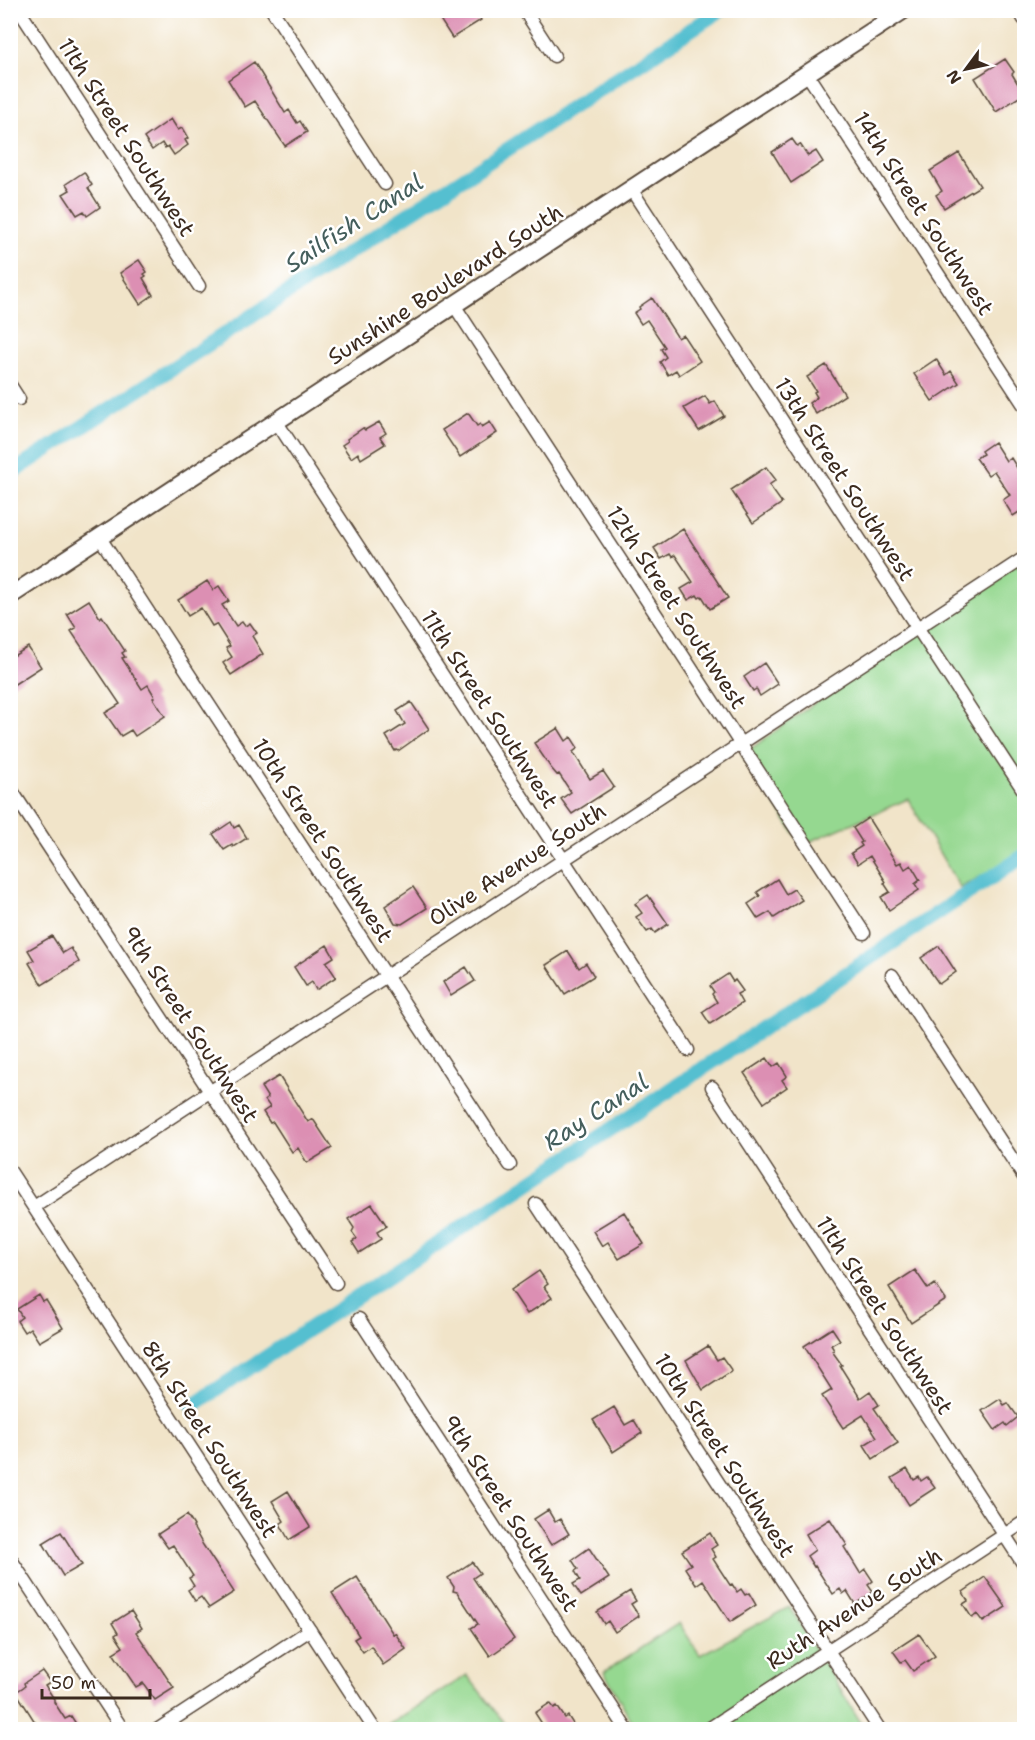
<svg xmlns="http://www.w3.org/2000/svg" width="1035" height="1740" viewBox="0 0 1035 1740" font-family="'Shantell Sans',sans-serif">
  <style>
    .green { fill: #95d890; stroke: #688157; stroke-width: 1.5 }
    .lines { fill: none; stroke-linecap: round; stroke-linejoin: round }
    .canal { stroke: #54bfd0; stroke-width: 15 }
    .building { fill: #dc8fb3 }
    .street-casing { stroke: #564638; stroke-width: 15 }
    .secondary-casing { stroke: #564638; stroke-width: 20 }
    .street { stroke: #fff; stroke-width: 12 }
    .secondary { stroke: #fff; stroke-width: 16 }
    .labels { text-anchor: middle; stroke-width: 5; stroke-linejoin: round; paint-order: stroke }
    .street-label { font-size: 22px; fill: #3b2a1e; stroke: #fff }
    .water-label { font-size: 24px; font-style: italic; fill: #445e5c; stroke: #fff }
  </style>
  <rect width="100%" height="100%" fill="#fff"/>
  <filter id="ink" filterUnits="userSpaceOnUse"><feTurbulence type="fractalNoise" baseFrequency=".0167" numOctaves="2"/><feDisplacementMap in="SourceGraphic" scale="12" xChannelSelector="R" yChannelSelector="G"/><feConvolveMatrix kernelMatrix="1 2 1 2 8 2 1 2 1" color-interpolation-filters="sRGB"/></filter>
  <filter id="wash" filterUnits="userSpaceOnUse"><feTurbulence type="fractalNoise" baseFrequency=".008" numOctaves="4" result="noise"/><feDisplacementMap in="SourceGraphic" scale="24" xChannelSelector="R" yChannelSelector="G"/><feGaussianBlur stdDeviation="1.35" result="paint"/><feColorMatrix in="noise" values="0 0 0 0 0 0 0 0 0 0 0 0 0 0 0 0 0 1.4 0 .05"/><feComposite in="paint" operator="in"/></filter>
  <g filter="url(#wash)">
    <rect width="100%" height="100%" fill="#f1e4c9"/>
    <path class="green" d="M1024 553V853L960 888 908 799 802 845 742 755Z
      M789 1607 865 1729H636L604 1672 679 1623 700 1655Z
      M467 1675 509 1729 380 1730Z"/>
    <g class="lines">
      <path class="canal" d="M10 474 721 10
        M192 1406 1024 856"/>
    </g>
    <g id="blocks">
      <path class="building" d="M442 10H475L481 20 452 38 441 21 447 17Z
        M1005 59 1014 72 1012 74 1024 94 996 112 975 78Z
        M254 62 285 113 289 110 297 123 300 121 307 132 285 146 255 101 245 107 228 80Z
        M171 119 178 130 182 128 188 138 185 140 188 145 174 155 168 146 165 148 162 143 152 150 144 138Z
        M792 139 797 146 800 144 808 156 816 151 823 162 791 183 772 152Z
        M959 153 980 186 944 208 936 195 942 191 930 171Z
        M84 172 92 185 88 188 100 207 87 216 84 211 77 215 63 194 70 190 66 184Z
        M139 260 147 272 144 274 146 276 143 278 153 295 140 304 120 273Z
        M652 298 678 338 683 335 700 361 679 375 676 370 668 375 660 362 666 357 661 349 665 347 647 320 641 324 634 313 640 309 639 307Z
        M936 359 946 375 951 371 959 383 932 401 914 374Z
        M826 365 845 395 816 414 809 403 817 397 814 392 816 391 807 377Z
        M705 396 710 404 715 401 724 416 699 431 684 408Z
        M468 413 477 426 480 424 482 427 490 422 497 433 460 457 442 430Z
        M379 422 386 433 380 437 385 444 361 459 358 453 351 458 342 445 348 441 347 439 363 428 365 430Z
        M994 442 1006 461 1011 458 1024 479V509L1013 516 1003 500 1010 495 994 471 988 475 976 458 983 454 981 451Z
        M766 467 776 480 769 485 782 503 753 523 731 490Z
        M683 529 728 598 710 609 702 596 699 598 697 595 688 600 681 589 693 582 675 555 672 557 670 554 661 559 654 548Z
        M207 581 213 590 219 586 229 601 222 605 236 626 242 622 245 626 250 623 257 633 252 636 263 654 231 675 223 663 232 657 226 648 230 646 216 624 212 626 201 608 188 616 178 600Z
        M89 600 100 618 102 616 125 651 122 653 125 657 122 658 142 689 148 685 155 697 153 698 165 716 135 736 131 730 121 736 105 713 120 704 71 631 76 628 67 614Z
        M28 647 41 667 10 687V658Z
        M764 663 778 684 760 696 756 689 753 691 744 677Z
        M411 702 429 729 398 751 396 750 395 751 386 736 405 724 397 711Z
        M558 728 566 741 571 737 578 748 573 752 590 779 603 771 614 787 572 814 561 799 571 792 559 774 557 775 551 768 534 743Z
        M868 818 897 864 901 862 905 869 911 865 920 880 915 884 919 890 889 910 881 897 890 892 884 883 886 882 870 856 858 864 851 853 862 846 860 843 862 842 853 828Z
        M231 822 234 828 239 825 247 838 233 847 232 845 224 850 213 834Z
        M777 879 786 894 794 889 802 900 774 918 770 912 758 919 748 904 760 896 757 892Z
        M413 887 427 908 402 924 395 923 385 906Z
        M648 895 668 924 655 933 652 929 647 932 636 917 642 913 635 904Z
        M52 936 63 953 71 948 79 962 42 985 29 963 34 960 28 950Z
        M327 945 334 957 326 962 336 977 316 990 312 982 306 986 294 967Z
        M939 946 956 972 939 984 921 958Z
        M568 951 579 968 586 963 594 976 565 994 546 965Z
        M466 967 475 981 451 996 443 982Z
        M728 974 733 982 735 980 743 991 737 994 742 1003 710 1024 702 1012 717 1002 712 994 714 992 710 986Z
        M767 1058 773 1067 779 1063 787 1076 782 1080 787 1087 764 1103 744 1073Z
        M279 1076 308 1122 313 1119 332 1148 307 1163 298 1148 292 1152 273 1122 270 1123 263 1112 270 1107 265 1100 268 1098 261 1087Z
        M372 1204 387 1226 377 1232 381 1239 359 1253 352 1242 357 1239 352 1232 354 1228 348 1219Z
        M624 1212 644 1244 619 1259 608 1242 602 1246 593 1231Z
        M915 1270 928 1289 935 1284 946 1300 911 1323 889 1287Z
        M539 1271 548 1284 544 1287 552 1298 527 1314 511 1290Z
        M39 1295 43 1302 46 1300 63 1328 39 1342 30 1328 24 1332 17 1321 22 1317 17 1309Z
        M832 1328 840 1340 831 1345 834 1350 832 1351 842 1365 840 1366 860 1398 870 1391 879 1405 874 1408 898 1443 873 1459 864 1445 877 1437 863 1415 843 1428 822 1396 832 1390 804 1346Z
        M708 1346 717 1360 722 1357 732 1371 703 1390 686 1360Z
        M1000 1399 1004 1405 1008 1403 1018 1417 1007 1426 1005 1423 995 1430 982 1411Z
        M614 1407 625 1425 634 1420 642 1433 613 1452 593 1420Z
        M907 1469 914 1480 919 1477 921 1481 927 1477 935 1488 909 1505 892 1478Z
        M288 1491 310 1527 289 1540 280 1524 284 1521 272 1501Z
        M548 1510 555 1522 560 1519 569 1534 551 1545 534 1519Z
        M187 1515 194 1526 193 1527 203 1545 234 1592 209 1608 201 1597 195 1601 188 1590 194 1586 189 1578 193 1576 173 1545 168 1548 158 1534Z
        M830 1519 847 1545 844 1547 860 1573 865 1569 873 1581 868 1585 873 1592 855 1604 847 1591 843 1594 840 1589 833 1594 815 1566 814 1567 807 1556 815 1550 806 1534Z
        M61 1532 82 1565 63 1576 43 1543Z
        M710 1533 717 1545 711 1549 716 1557 713 1559 730 1585 732 1584 737 1592 741 1589 745 1595 749 1593 756 1605 730 1622 703 1580 696 1585 685 1568 691 1564 682 1551Z
        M589 1548 609 1578 581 1596 573 1584 580 1580 575 1571 578 1569 572 1560Z
        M472 1562 480 1573 473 1578 514 1639 490 1656 471 1628 478 1624 457 1592 453 1591 454 1587 448 1578Z
        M357 1577 393 1634 395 1633 406 1649 383 1665 371 1646 363 1652 354 1639 359 1636 332 1593Z
        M985 1577 1006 1607 983 1622 977 1614 972 1618 963 1604 968 1601 963 1592Z
        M630 1591 636 1601 631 1604 639 1616 615 1632 608 1621 604 1624 597 1612Z
        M131 1611 142 1628 136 1632 174 1688 155 1700 143 1683 136 1687 113 1653 123 1647 115 1635 118 1633 112 1623Z
        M919 1634 935 1656 913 1671 905 1660 901 1662 893 1651Z
        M42 1671 50 1682 45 1685 54 1699V1702L65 1719 71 1716 80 1730H40L16 1692 25 1686 24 1683Z
        M550 1703 554 1708 557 1706 565 1718 568 1716 577 1730H546L535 1713Z"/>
    </g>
  </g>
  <g filter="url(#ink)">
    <use href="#blocks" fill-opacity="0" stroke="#564638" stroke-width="1.5"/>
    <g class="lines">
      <defs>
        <path id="street" d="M19 10 199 286
          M272 10 385 184
          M524 10 554 56
          M1019 10 1024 19
          M807 74 1024 405
          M631 189 1024 791
          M454 305 864 933
          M10 385 19 399
          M276 421 688 1050
          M100 538 510 1165
          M10 788 336 1283
          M892 975 1024 1177
          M712 1087 1024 1565
          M10 1171 375 1730
          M536 1204 880 1730
          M34 1207 1024 558
          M359 1319 627 1730
          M10 1558 123 1730
          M157 1730 310 1630
          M707 1730 1024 1522"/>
        <path id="secondary" d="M10 596 904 10"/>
      </defs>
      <use href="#street" class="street-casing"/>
      <use href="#secondary" class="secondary-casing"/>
      <use href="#street" class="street"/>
      <use href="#secondary" class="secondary"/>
    </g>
  </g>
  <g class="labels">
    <g class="street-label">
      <text transform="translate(127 137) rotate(57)" y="8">11th Street Southwest</text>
      <text transform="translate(924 213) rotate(57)" y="8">14th Street Southwest</text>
      <text transform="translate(445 284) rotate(-33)" y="8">Sunshine Boulevard South</text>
      <text transform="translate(845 479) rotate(57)" y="8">13th Street Southwest</text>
      <text transform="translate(677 607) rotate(57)" y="8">12th Street Southwest</text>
      <text transform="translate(490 709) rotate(57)" y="8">11th Street Southwest</text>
      <text transform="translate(323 840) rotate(57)" y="8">10th Street Southwest</text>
      <text transform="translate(517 864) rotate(-33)" y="8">Olive Avenue South</text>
      <text transform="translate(191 1024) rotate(57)" y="8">9th Street Southwest</text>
      <text transform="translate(885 1315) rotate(57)" y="8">11th Street Southwest</text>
      <text transform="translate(210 1439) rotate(57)" y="8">8th Street Southwest</text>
      <text transform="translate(725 1455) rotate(57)" y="8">10th Street Southwest</text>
      <text transform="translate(511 1513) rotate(57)" y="8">9th Street Southwest</text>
      <text transform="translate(854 1608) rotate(-33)" y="8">Ruth Avenue South</text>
    </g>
    <g class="water-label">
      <text transform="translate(354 223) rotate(-33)" y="8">Sailfish Canal</text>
      <text transform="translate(596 1112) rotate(-33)" y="8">Ray Canal</text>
    </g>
  </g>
  <rect width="1035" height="1740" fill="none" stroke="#fff" stroke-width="36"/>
  <g transform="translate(966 69) rotate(237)" stroke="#ffffff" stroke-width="4.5" paint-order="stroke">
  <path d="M0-4.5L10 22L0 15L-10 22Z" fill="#3b2a1e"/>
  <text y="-9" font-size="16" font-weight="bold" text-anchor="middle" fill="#3b2a1e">N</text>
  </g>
  <path d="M42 1689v9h108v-9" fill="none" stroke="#3b2a1e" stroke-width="3"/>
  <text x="51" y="1689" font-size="18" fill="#3b2a1e" stroke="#ffffff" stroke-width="4.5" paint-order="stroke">50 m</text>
</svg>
